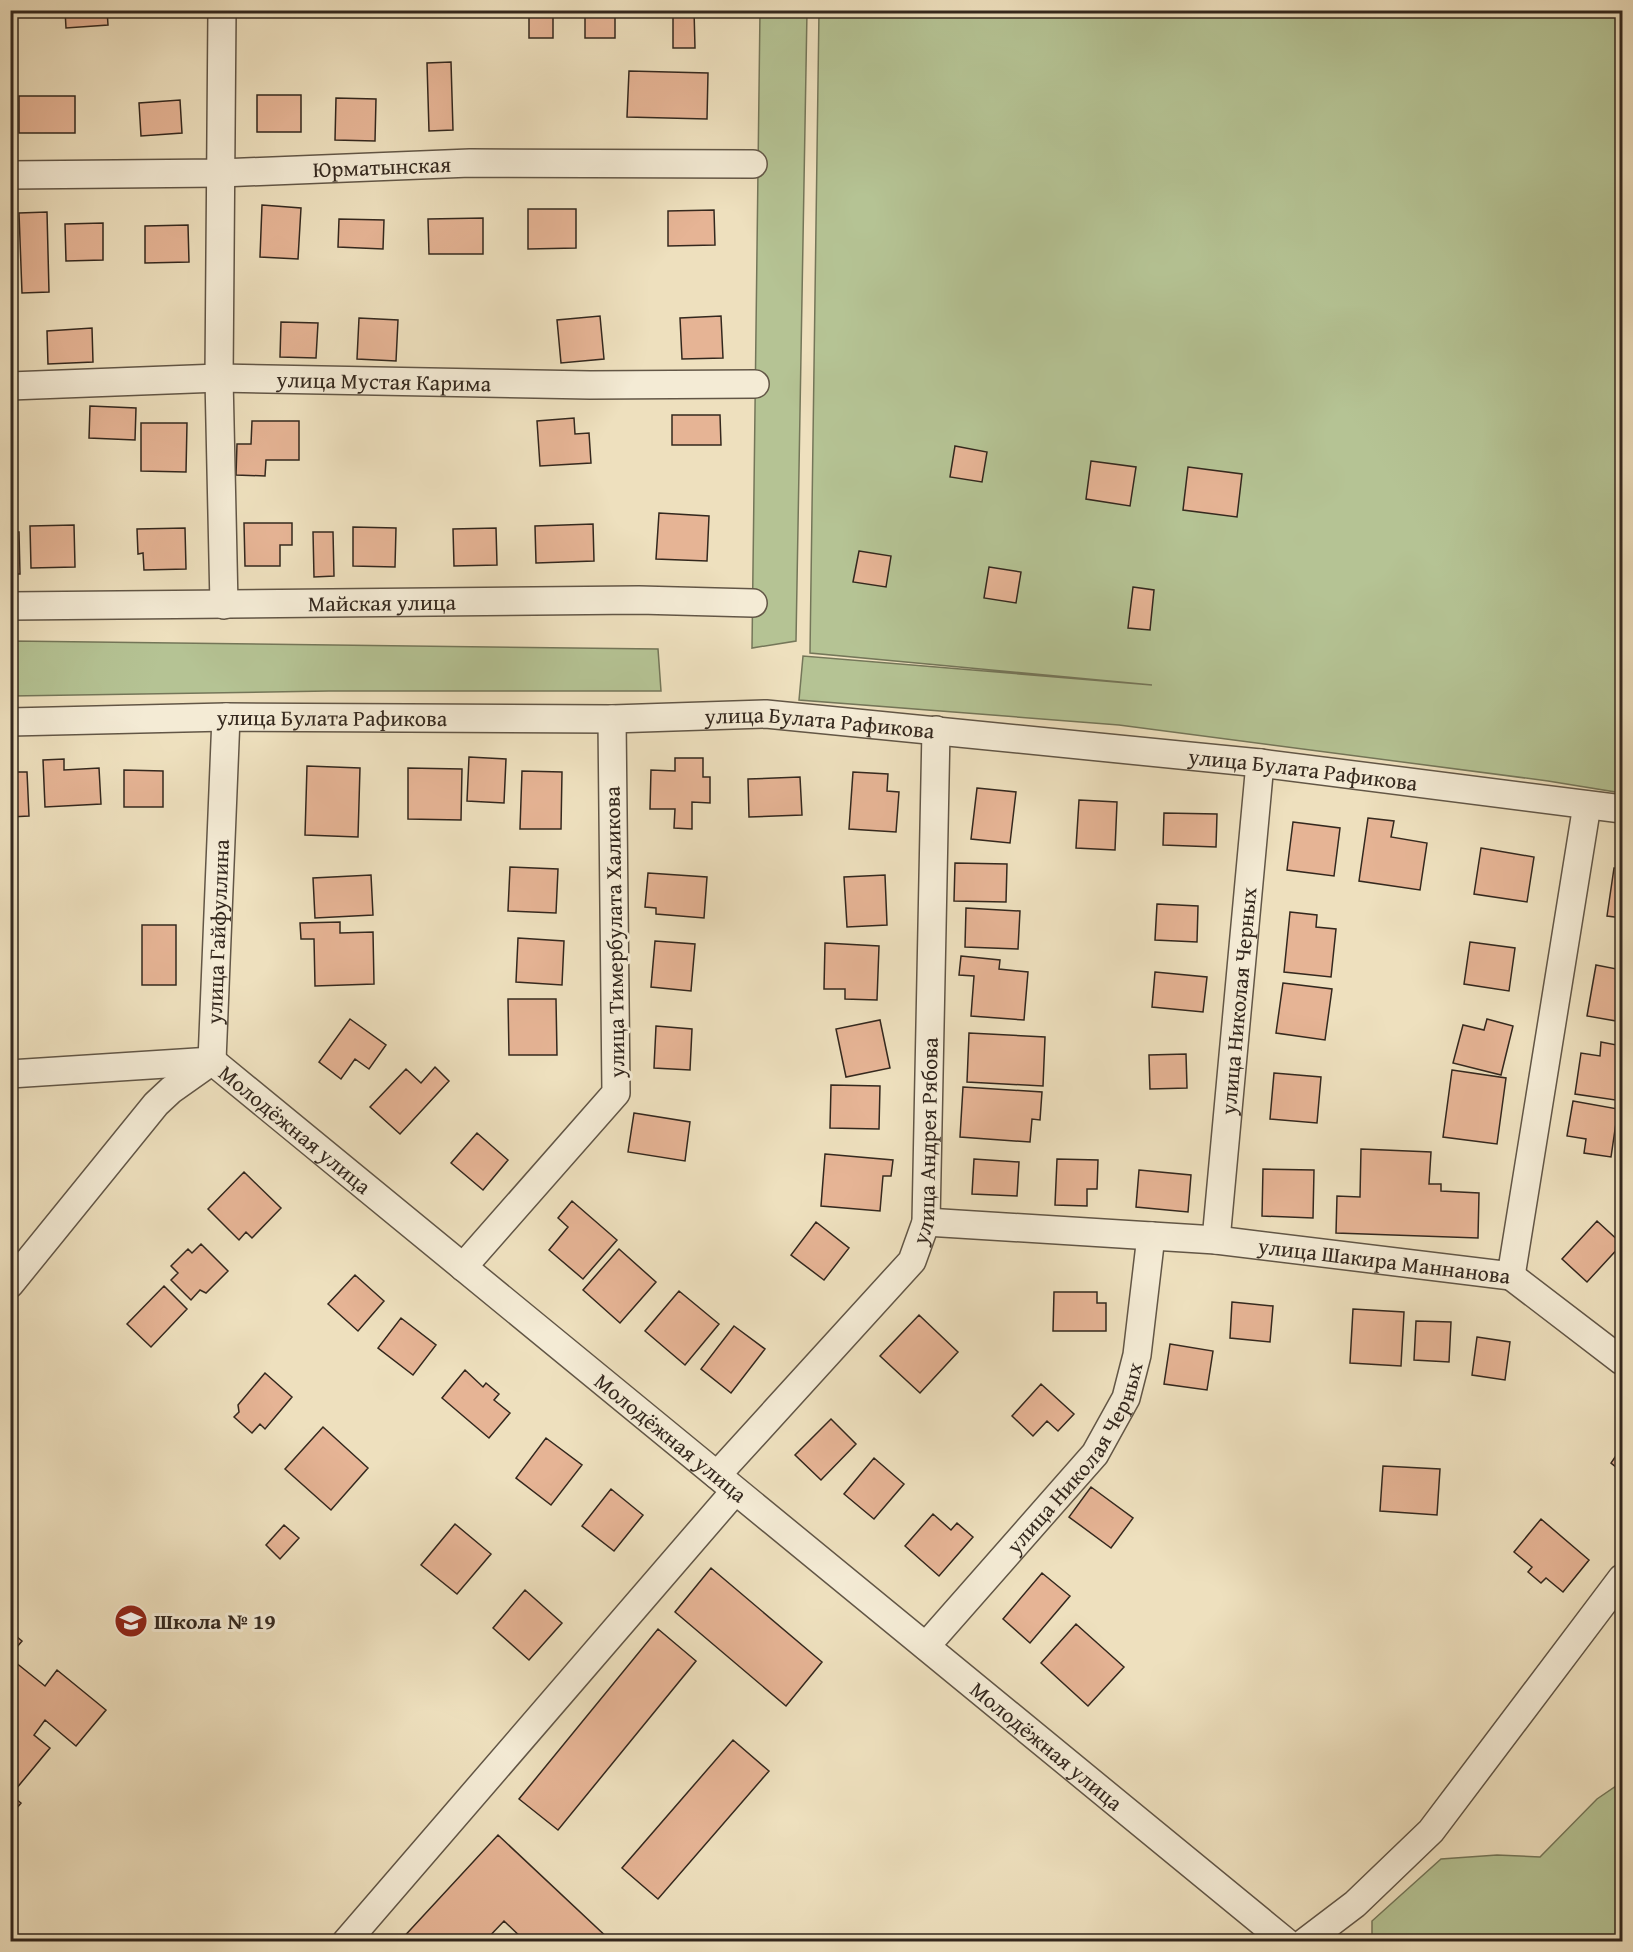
<svg xmlns="http://www.w3.org/2000/svg" width="1633" height="1952" viewBox="0 0 1633 1952" font-family="'Gentium Book Plus',serif">
  <style>
    .green { fill: #b5c394; stroke: #747659; stroke-width: 1.5 }
    .building { fill: #e6b495; stroke: #34281e; stroke-width: 1.5 }
    .lines { fill: none; stroke-linecap: round; stroke-linejoin: round }
    .minor-casing { stroke: #625646; stroke-width: 30 }
    .minor { stroke: #f4ebd5; stroke-width: 27 }
    .labels { text-anchor: middle; stroke-width: 6; stroke-linejoin: round; paint-order: stroke }
    .street-label { font-size: 22px; fill: #34281e; stroke: #f4ebd5 }
    .poi-label { font-size: 22px; font-weight: bold; fill: #34281e; stroke: #f4ebd5; text-anchor: start }
  </style>
  <rect width="100%" height="100%" fill="#eee0be"/>
  <filter id="stains"><feTurbulence type="fractalNoise" baseFrequency=".00333" numOctaves="4"/><feColorMatrix values="0 0 0 0 .2 0 0 0 0 .09 0 0 0 0 .02 0 0 0 .5 -.17"/></filter>
  <radialGradient id="worn" r=".72"><stop offset=".6" stop-color="#630" stop-opacity="0"/><stop offset="1" stop-color="#630" stop-opacity=".3"/></radialGradient>
  <path class="green" d="M760 11H807L796 641 752 648Z
    M819 11H1622V793L1548 781 1119 725 799 700 803 656 1152 685 810 653Z
    M11 641 658 649 661 691H329L11 696Z
    M1622 1782V1941H1372V1921L1441 1859 1497 1855 1540 1857 1597 1799Z"/>
  <path class="building" d="M65 10H107L108 25 66 28Z
    M529 10H553V38H529Z
    M585 10H615V38H585Z
    M638 10H694L695 48H673V16H638Z
    M451 62 453 130 429 131 427 63Z
    M629 71 708 73 707 119 627 117Z
    M257 95H301V132H257Z
    M19 96H75V133H19Z
    M336 98 376 99 375 141 335 140Z
    M180 100 182 133 141 136 139 103Z
    M262 205 301 208 298 259 260 257Z
    M528 209H576V248L528 249Z
    M714 210 715 245 668 246V211Z
    M47 212 49 292 22 293 19 213Z
    M483 218V254H429L428 219Z
    M339 219 384 220 383 249 338 247Z
    M103 223V260L66 261 65 224Z
    M188 225 189 262 145 263V226Z
    M600 316 604 359 561 363 557 320Z
    M721 316 723 358 682 359 680 318Z
    M359 318 398 320 396 361 357 359Z
    M281 322 318 323 316 358 280 357Z
    M92 328 93 362 48 364 47 331Z
    M90 406 136 408 135 440 89 438Z
    M672 415H720L721 445H672Z
    M574 418 575 434 589 433 591 463 540 466 537 421Z
    M252 421H299V460H266L265 476 236 475 237 444H251Z
    M141 423H187L186 472 141 471Z
    M955 446 987 452 982 482 950 477Z
    M1091 461 1136 467 1130 506 1086 499Z
    M1188 467 1242 474 1237 517 1183 510Z
    M659 513 709 516 707 561 656 559Z
    M244 523H292V545H280V566H245Z
    M593 524 594 561 536 563 535 526Z
    M74 525 75 567 31 568 30 526Z
    M353 527 396 528 395 567 353 566Z
    M185 528 186 569 144 570 143 553 138 554 137 529Z
    M496 528 497 565 454 566 453 529Z
    M10 532H19L20 574H10Z
    M313 532H333L334 576 314 577Z
    M859 551 891 556 886 587 853 582Z
    M989 567 1021 572 1016 603 984 598Z
    M1133 587 1154 590 1150 630 1128 628Z
    M469 757 506 759 504 803 467 801Z
    M675 758H703V777H710V803L692 802V829L674 828 675 809H650L651 770 675 771Z
    M64 759V770L99 768 101 804 45 807 43 760Z
    M307 766 360 768 358 837 305 835Z
    M408 768 462 769 461 820 408 819Z
    M124 770 163 771V807H124Z
    M522 771 562 772 561 829H520Z
    M10 772H27L29 816 10 817Z
    M853 772 888 774 887 791 899 792 896 832 849 829Z
    M800 777 802 815 749 817 748 779Z
    M977 788 1016 792 1010 843 971 839Z
    M1079 800 1117 802 1115 850 1076 848Z
    M1164 813 1217 814 1216 847 1163 845Z
    M1368 818 1394 821 1391 837 1427 843 1420 890 1359 881Z
    M1293 822 1340 828 1334 876 1287 870Z
    M1481 848 1534 857 1527 902 1474 894Z
    M955 863 1007 864 1006 902 954 901Z
    M510 867 558 869 556 913 508 911Z
    M1614 868 1622 869V918L1607 916Z
    M648 873 707 877 704 918 656 914V908L645 907Z
    M371 875 373 915 315 918 313 878Z
    M885 875 887 925 847 927 844 877Z
    M1157 904 1198 906 1197 942 1155 940Z
    M966 908 1020 911 1018 949 965 947Z
    M1290 912 1317 915 1316 927 1336 929 1331 977 1284 972Z
    M340 922V933L373 932 374 984 315 986 314 939H301L300 923Z
    M142 925H176V985H142Z
    M518 938 564 941 562 985 516 982Z
    M655 941 695 944 691 991 651 987Z
    M1470 942 1515 948 1509 991 1464 984Z
    M825 943 879 946 877 1000 845 999V989H824Z
    M961 956 1000 960 999 969 1028 972 1024 1020 971 1016 974 976 959 975Z
    M1596 965 1622 970V1022L1587 1016Z
    M1155 972 1207 977 1203 1012 1152 1007Z
    M1283 983 1332 989 1325 1040 1276 1033Z
    M508 999H556L557 1055H509Z
    M350 1019 386 1045 369 1069 355 1059 341 1079 319 1062Z
    M1487 1019 1513 1026 1501 1075 1453 1063 1463 1025 1484 1030Z
    M880 1020 890 1068 846 1077 836 1029Z
    M656 1026 692 1029 690 1070 654 1068Z
    M969 1033 1045 1037 1043 1086 967 1082Z
    M1601 1042 1622 1046V1101L1575 1094 1581 1053 1600 1056Z
    M1186 1054 1187 1088 1150 1089 1149 1055Z
    M435 1067 449 1081 400 1134 370 1107 406 1069 421 1083Z
    M1452 1070 1506 1078 1497 1144 1443 1137Z
    M1274 1073 1321 1077 1317 1123 1270 1119Z
    M831 1085 880 1086 879 1129 830 1128Z
    M963 1087 1042 1092 1040 1120 1032 1119 1030 1142 960 1137Z
    M1573 1101 1618 1109 1611 1157 1584 1153 1586 1139 1567 1136Z
    M634 1113 690 1122 685 1161 628 1152Z
    M477 1133 508 1160 483 1190 451 1163Z
    M1361 1149 1431 1152 1429 1184H1441V1191L1479 1193 1478 1238 1336 1233 1337 1196 1360 1197Z
    M825 1154 893 1160 891 1176H883L880 1211 821 1206Z
    M974 1159 1019 1162 1017 1196 972 1194Z
    M1057 1159 1098 1160 1097 1189H1087V1206L1055 1205Z
    M1263 1169 1314 1170 1313 1218 1262 1216Z
    M1139 1170 1191 1175 1188 1212 1136 1207Z
    M244 1172 281 1208 252 1238 246 1232 239 1240 208 1209Z
    M572 1201 617 1240 583 1279 549 1250 568 1227 558 1218Z
    M1597 1221 1622 1244 1587 1282 1562 1259Z
    M816 1222 849 1248 824 1280 791 1255Z
    M201 1244 228 1271 206 1293 200 1290 191 1300 171 1280 178 1273 171 1266 188 1249 192 1253Z
    M619 1249 656 1282 620 1323 583 1290Z
    M355 1275 384 1301 358 1331 328 1304Z
    M164 1286 187 1309 151 1347 127 1324Z
    M679 1291 719 1324 685 1365 645 1331Z
    M1054 1292H1097V1303H1106V1331H1053Z
    M1232 1302 1273 1306 1270 1342 1230 1338Z
    M1353 1309 1404 1312 1401 1366 1350 1363Z
    M919 1315 958 1352 920 1393 880 1356Z
    M401 1318 436 1345 413 1375 378 1348Z
    M1416 1321 1451 1322 1449 1362 1414 1360Z
    M734 1326 765 1349 731 1393 701 1369Z
    M1477 1337 1510 1342 1505 1380 1472 1375Z
    M1170 1344 1213 1351 1207 1390 1164 1384Z
    M465 1370 483 1387 486 1383 499 1394 494 1400 510 1413 489 1438 442 1398Z
    M265 1373 292 1397 265 1429 260 1424 252 1433 234 1417 239 1412 238 1405Z
    M1041 1384 1074 1414 1058 1431 1047 1421 1033 1436 1012 1416Z
    M831 1419 856 1444 821 1480 795 1455Z
    M323 1427 368 1468 331 1510 285 1469Z
    M546 1438 582 1465 551 1505 516 1478Z
    M1622 1447V1472L1611 1463Z
    M874 1458 904 1484 874 1519 844 1494Z
    M1383 1466 1440 1469 1437 1515 1380 1511Z
    M1091 1487 1133 1518 1111 1548 1069 1517Z
    M611 1489 643 1515 614 1551 582 1526Z
    M933 1514 951 1530 957 1523 973 1537 939 1576 905 1546Z
    M1541 1519 1589 1560 1563 1592 1546 1578 1541 1583 1528 1572 1532 1567 1514 1552Z
    M455 1524 491 1554 457 1594 421 1565Z
    M284 1525 299 1538 280 1559 266 1545Z
    M711 1568 822 1662 786 1706 675 1612Z
    M1042 1573 1070 1596 1030 1643 1003 1619Z
    M525 1590 562 1623 529 1660 493 1628Z
    M1076 1624 1124 1667 1088 1706 1041 1663Z
    M658 1629 696 1661 558 1830 519 1799Z
    M10 1631 22 1641 10 1655Z
    M10 1658 45 1686 57 1670 106 1710 76 1746 45 1720 34 1735 50 1748 11 1795 21 1803 10 1816Z
    M733 1740 769 1771 658 1899 622 1868Z
    M498 1835 612 1942H526L504 1921 484 1942H399Z"/>
  <g class="lines">
    <defs>
      <g id="minor">
        <path d="M222 10 219 378 224 605"/>
        <path id="s1" d="M10 175 221 173 470 163 753 164"/>
        <path id="s2" d="M10 386 219 378 590 385 755 384"/>
        <path id="s3" d="M10 606 639 600 753 603"/>
        <path id="s4" d="M10 722 226 717 612 719 766 714 1260 763 1622 809"/>
        <path id="s5" d="M10 1074 212 1061 1286 1942"/>
        <path id="s6" d="M926 1222 1216 1240 1511 1276 1587 805"/>
        <path id="s7" d="M1216 1240 1260 763"/>
        <path d="M463 1267 616 1093 612 719"/>
        <path d="M1511 1276 1622 1361"/>
        <path id="s8" d="M10 1284 156 1104 171 1090 212 1061 226 717"/>
        <path id="s9" d="M717 1475 912 1261 926 1222 936 730"/>
        <path id="s10" d="M926 1646 1095 1454 1126 1398 1137 1355 1151 1236"/>
        <path d="M346 1942 735 1491"/>
        <path d="M1305 1942 1355 1904 1431 1831 1622 1578"/>
      </g>
    </defs>
    <use href="#minor" class="minor-casing"/>
    <use href="#minor" class="minor"/>
  </g>
  <defs>
    <symbol id="school-disc" viewBox="-11 -11 22 22"><circle r="9.5" fill="#8f2418" stroke="#f4ebd5"/><path d="M0-5L7-2L0 1L-7-2ZM-4 1L0 2.5L4 1V4Q0 6-4 4Z" fill="#fff"/></symbol>
  </defs>
  <g fill-rule="evenodd">
    <use href="#school-disc" x="112" y="1602" width="38" height="38"/>
  </g>
  <g class="labels">
    <g class="street-label">
      <text dy="8" stroke="none"><textPath href="#s1" startOffset="372">Юрматынская</textPath></text>
      <text dy="8" stroke="none"><textPath href="#s2" startOffset="374">улица Мустая Карима</textPath></text>
      <text dy="8" stroke="none"><textPath href="#s3" startOffset="372">Майская улица</textPath></text>
      <text dy="8" stroke="none"><textPath href="#s4" startOffset="322">улица Булата Рафикова</textPath></text>
      <text dy="8" stroke="none"><textPath href="#s4" startOffset="810">улица Булата Рафикова</textPath></text>
      <text dy="8" stroke="none"><textPath href="#s4" startOffset="1296">улица Булата Рафикова</textPath></text>
      <text dy="8" stroke="none"><textPath href="#s8" startOffset="432">улица Гайфуллина</textPath></text>
      <text transform="translate(614 932) rotate(-91)" y="8">улица Тимербулата Халикова</text>
      <text dy="8" stroke="none"><textPath href="#s7" startOffset="240">улица Николая Черных</textPath></text>
      <text dy="8" stroke="none"><textPath href="#s5" startOffset="310">Молодёжная улица</textPath></text>
      <text dy="8" stroke="none"><textPath href="#s9" startOffset="412">улица Андрея Рябова</textPath></text>
      <text dy="8" stroke="none"><textPath href="#s6" startOffset="460">улица Шакира Маннанова</textPath></text>
      <text dy="8" stroke="none"><textPath href="#s5" startOffset="796">Молодёжная улица</textPath></text>
      <text dy="8" stroke="none"><textPath href="#s10" startOffset="242">улица Николая Черных</textPath></text>
      <text dy="8" stroke="none"><textPath href="#s5" startOffset="1282">Молодёжная улица</textPath></text>
    </g>
    <g class="poi-label">
      <text x="154" y="1629">Школа № 19</text>
    </g>
  </g>
  <rect width="1633" height="1952" fill="none" stroke="#eee0be" stroke-width="36"/>
  <rect x="12" y="12" width="1609" height="1928" fill="none" stroke="#34281e" stroke-width="3"/>
  <rect x="18" y="18" width="1597" height="1916" fill="none" stroke="#34281e" stroke-width="1.5"/>
  <rect width="100%" height="100%" filter="url(#stains)"/>
  <rect width="100%" height="100%" fill="url(#worn)"/>
</svg>
